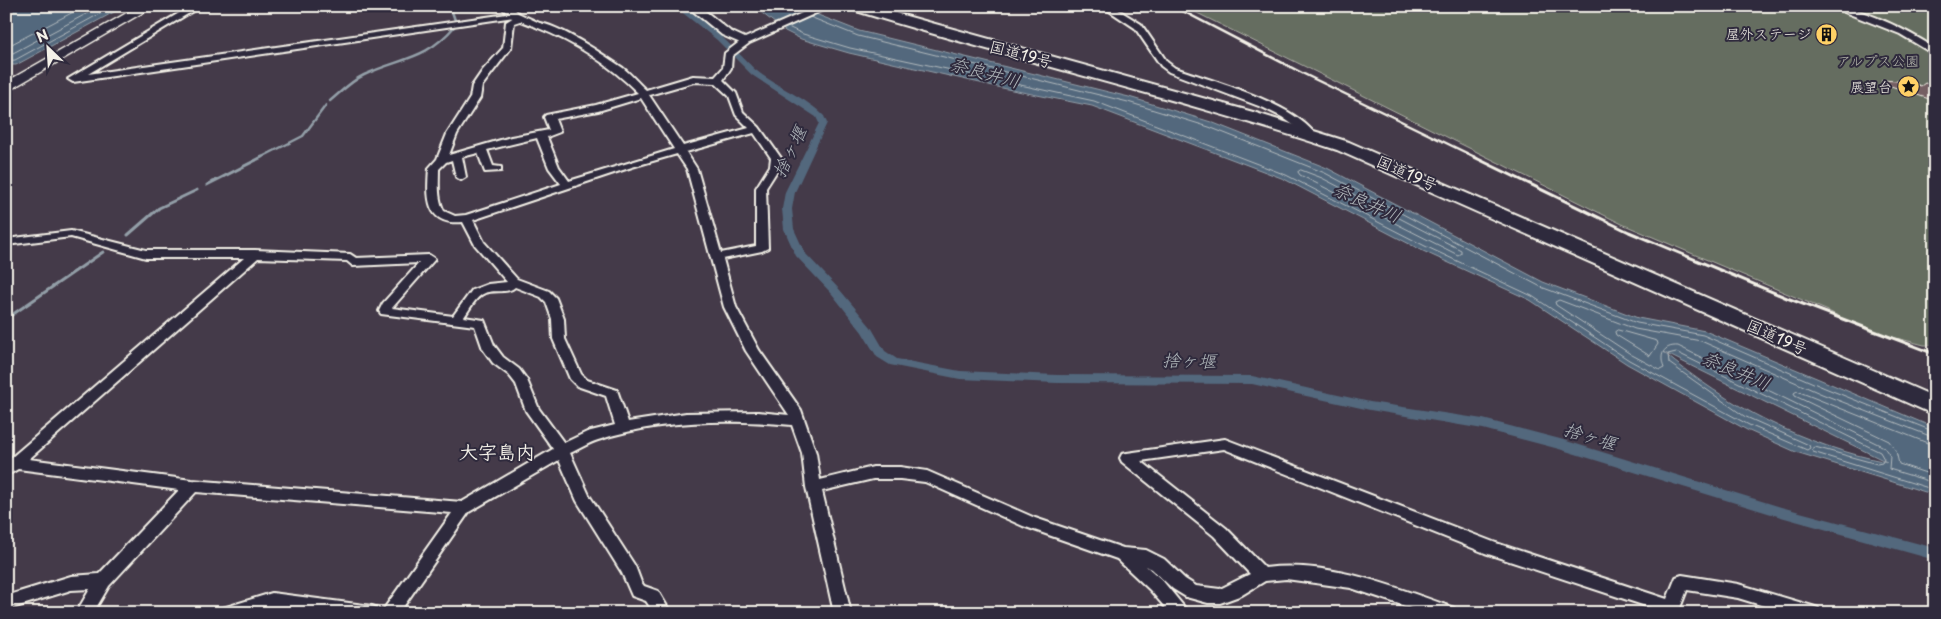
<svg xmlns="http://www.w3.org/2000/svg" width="1941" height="619" viewBox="0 0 1941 619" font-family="'Playpen Sans','Klee One',sans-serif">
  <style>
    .green { fill: #656d60; stroke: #acafa4 }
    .water { fill: #52687d; stroke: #939fa8; fill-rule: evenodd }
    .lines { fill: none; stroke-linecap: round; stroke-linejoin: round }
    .shore { stroke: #b3babd; stroke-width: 1 }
    .stream-far1 { stroke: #939fa8; stroke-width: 2.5 }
    .stream { stroke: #939fa8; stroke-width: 3 }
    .canal { fill: #52687d; fill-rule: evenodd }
    .building { fill: #755e64; stroke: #f4f1e8 }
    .street-casing { stroke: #f4f1e8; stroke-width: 4 }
    .secondary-casing { stroke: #f4f1e8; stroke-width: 4 }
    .primary-casing { stroke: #f4f1e8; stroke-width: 3 }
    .highway-casing { stroke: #f4f1e8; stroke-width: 4 }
    .street { fill: #2f2a3d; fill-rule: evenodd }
    .secondary { fill: #2f2a3d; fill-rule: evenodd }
    .primary { fill: #2f2a3d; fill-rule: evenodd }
    .highway { fill: #2f2a3d; fill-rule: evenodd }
    .rail-far1 { stroke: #f4f1e8; stroke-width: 2.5 }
    .rail { stroke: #f4f1e8; stroke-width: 3 }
    .labels { text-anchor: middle; stroke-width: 4; stroke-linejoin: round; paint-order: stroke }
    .far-poi-label { font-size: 14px; fill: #f4f1e8; stroke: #2f2a3d; text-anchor: end }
    .far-park-label { font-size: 14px; fill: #b4b6ab; stroke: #2f2a3d }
    .street-label { font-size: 16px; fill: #f4f1e8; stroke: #2f2a3d }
    .water-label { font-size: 18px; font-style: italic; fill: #b3babd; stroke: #2f2a3d }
    .quarter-label { font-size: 19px; font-weight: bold; fill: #f4f1e8; stroke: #2f2a3d }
  </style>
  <rect width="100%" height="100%" fill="#443a49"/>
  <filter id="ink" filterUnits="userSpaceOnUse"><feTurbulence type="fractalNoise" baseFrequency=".02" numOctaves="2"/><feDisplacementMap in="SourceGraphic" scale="10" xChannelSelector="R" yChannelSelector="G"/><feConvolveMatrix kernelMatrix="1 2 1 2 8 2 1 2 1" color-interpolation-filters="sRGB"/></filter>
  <g filter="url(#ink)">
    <path class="green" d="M1183 6H1935V345H1924L1869 331 1826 310 1622 224Z"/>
    <path class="water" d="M6 6H125L16 65H6Z
      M753 6H795L859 31 1129 97 1211 122 1327 168 1543 282 1638 318 1705 331 1935 428V495L1796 452 1747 430 1627 364 1530 300 1423 251 1284 179 1092 106 1002 88 849 53 801 39 785 31ZM1663 352 1887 462C1805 446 1727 406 1663 352Z"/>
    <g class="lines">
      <path class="shore" d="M810 17 858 36 1128 102 1209 127 1325 173 1541 287 1637 323 1703 335 1825 388 1935 432
        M788 27 803 34 850 48 1094 101 1286 175 1425 246 1532 296 1629 360 1749 425 1807 450 1810 448 1809 445 1744 416 1669 363 1668 354 1676 352 1880 452 1884 459 1882 463 1877 464 1815 447 1812 449 1813 452 1935 490
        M6 47 85 6
        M6 54 13 53 101 6
        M6 61 15 60 114 6
        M1301 170 1322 178 1461 250V253L1458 255 1300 175 1298 172Z
        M1618 330 1657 341 1658 344 1650 356 1616 335 1615 332Z
        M1935 438 1822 394 1701 341 1635 329 1559 300 1555 302 1556 305 1632 355 1660 370 1664 368C1659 355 1663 345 1678 346L1884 447 1890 456 1889 469 1935 483
        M1935 446 1797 391 1794 393 1795 396 1889 441 1896 451 1899 464 1935 476"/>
      <path class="stream-far1" d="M450 6 456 23
        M330 101C341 92 351 81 364 75 402 57 425 61 455 26
        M260 158 303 136 326 105"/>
      <path class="stream" d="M207 185 262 157
        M128 235 159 208 197 190
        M6 319 103 252"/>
      <path class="canal" d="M674 6C697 6 739 55 757 71 777 87 807 98 824 116L827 123 795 192 792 209 794 229 805 253 840 290 871 327 885 351 897 359 960 371 1057 375 1252 376 1370 402 1483 419 1560 439 1781 507 1935 548V560L1781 517 1559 449 1483 429 1370 410 1252 384 1057 383 960 379 890 365 877 357 862 332 832 294 796 256 784 229 782 209 785 192 819 123 816 117 752 75 717 40Z"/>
    </g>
    <path class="building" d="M1882 80 1910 82 1921 86 1925 83 1935 86V101L1882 83Z"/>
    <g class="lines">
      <defs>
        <path id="street" d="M191 6H201L88 74 514 13H517V16H523V20L514 23 511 48 482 86 480 98 457 134 449 155 511 137 549 130 544 117 546 115 596 105 638 93C609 64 574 42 536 27V23C554 21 607 57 623 68 631 74 638 83 646 90L693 76 715 77 723 68 725 53 742 40H748V44L732 56 731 68 723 80 736 93 743 112 759 127 781 158 780 166 766 188 768 248 762 251 723 259 736 307 759 350 801 410 816 453 820 480 873 467H900L927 471 1035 518 1123 548 1146 550 1164 559 1185 579 1196 586 1220 589 1250 574 1214 536 1122 462 1120 458 1122 454 1127 453 1225 439 1496 543 1667 599 1676 577 1682 575 1738 584 1812 606 1818 608 1820 613H1787L1738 598 1687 590 1678 613H1661V611L1485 553 1224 449 1141 461 1226 528 1265 568C1329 560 1395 587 1454 608L1456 613H1426L1351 588 1286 579 1265 581 1242 595 1220 603H1208L1186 597 1173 589 1152 569 1146 566 1162 580 1189 613H1170L1150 590 1117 559 1023 526 925 482 900 479H873L822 491 851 613H834L806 487 802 453 792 425C729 419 659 420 598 440 588 443 579 449 570 453L589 495 635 566 641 582 644 586 658 591 671 613H654L646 601 632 596 622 573 577 501 559 460 469 512 399 613H381L452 513 196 492 109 586 93 613H76L90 589 71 590 6 610V596L71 576 99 574 179 490 18 469 6 476V457H12L244 258H146L71 237 6 245V239L71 231 146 250H255L350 254 356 258 429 255 435 259 392 308 453 316 472 290 488 284 507 282 475 245 463 222C425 226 427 196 429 168L437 159 447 134 470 98 472 86 483 70 503 48 506 22 514 17 73 82 68 79ZM694 82 715 83 729 96 736 115 749 128 683 146 649 95ZM641 98 674 149 569 181 559 167 547 137 560 132 555 119 598 111ZM754 133 771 158 770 166 756 188V246L721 253 697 169 686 152ZM537 138 549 168 561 184 466 215 455 216 444 211C437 198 439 183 439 169L446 162 452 160 456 177 461 180 466 177 462 157 478 153 485 172 501 171V167L493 166 487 150ZM677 154 687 169 724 307 746 351 789 415 758 412 686 413 628 422 617 390 587 380 581 374 565 339 564 319 556 298 549 291 517 279 484 242 473 220 632 167ZM258 258 347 261 353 266 419 263 383 303 379 311 381 314 475 326 483 349 493 363 509 375 516 384 526 411 553 449 462 502 192 480 29 459ZM515 287 541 297 546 302 552 319 553 339 570 379 577 386 606 396 615 425 587 432 564 443 539 409 527 380 519 369 503 357 494 345 484 320 464 317C470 309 475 297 485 293 494 289 508 294 515 287Z
          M1102 6H1112L1141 24 1167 62 1175 68C1213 81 1290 102 1314 133L1309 136 1282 117 1264 108 1169 72 1161 66 1135 28Z
          M1829 6C1861 6 1908 31 1935 48V55L1900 34Z
          M272 593 372 606 378 608 380 613H315L272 607 253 613H221L223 608Z"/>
        <path id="secondary" d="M501 6H512L518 13 544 25 539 28 510 17Z
          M687 6H699L730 31 745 38 818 6H832L745 45 722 35Z"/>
        <path id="primary" d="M139 6H154L6 92V82Z"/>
        <path id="highway" d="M848 6H870L1253 112 1349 142 1935 397V415L1337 150C1176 97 1011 59 850 9Z"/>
      </defs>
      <use href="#street" class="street-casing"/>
      <use href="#secondary" class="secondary-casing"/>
      <use href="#primary" class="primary-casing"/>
      <use href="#highway" class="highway-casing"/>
      <use href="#street" class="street"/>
      <use href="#secondary" class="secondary"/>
      <use href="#primary" class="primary"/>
      <use href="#highway" class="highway"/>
      <path class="rail-far1" d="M1173 6 1304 74 1477 158"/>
      <path class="rail" d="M1474 157 1629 232 1787 298 1935 354"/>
    </g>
  </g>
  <defs>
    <symbol id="building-disc" viewBox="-11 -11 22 22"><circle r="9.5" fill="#ffd166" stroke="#2f2a3d"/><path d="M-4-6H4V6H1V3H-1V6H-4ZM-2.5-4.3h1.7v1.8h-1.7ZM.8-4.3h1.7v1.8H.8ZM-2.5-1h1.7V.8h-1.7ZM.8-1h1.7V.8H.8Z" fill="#111"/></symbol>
    <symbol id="sight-disc" viewBox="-11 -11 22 22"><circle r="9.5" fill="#ffd166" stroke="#2f2a3d"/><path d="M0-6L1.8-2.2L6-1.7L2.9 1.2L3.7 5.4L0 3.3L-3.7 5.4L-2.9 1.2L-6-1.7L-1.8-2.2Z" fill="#111"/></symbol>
  </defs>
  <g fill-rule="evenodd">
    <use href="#building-disc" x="1814" y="22" width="25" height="25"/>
    <use href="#sight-disc" x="1896" y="74" width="25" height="25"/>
  </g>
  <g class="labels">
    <g class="far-poi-label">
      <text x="1811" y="39">屋外ステージ</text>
      <text x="1892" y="92">展望台</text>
    </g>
    <g class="far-park-label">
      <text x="1878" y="66">アルプス公園</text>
    </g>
    <g class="street-label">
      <text transform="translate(1021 54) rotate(15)" y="6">国道19号</text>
      <text transform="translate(1407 173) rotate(24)" y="6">国道19号</text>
      <text transform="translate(1777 337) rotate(24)" y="6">国道19号</text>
    </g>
    <g class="water-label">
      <text transform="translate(985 73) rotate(15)" y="6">奈良井川</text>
      <text transform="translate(790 152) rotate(-64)" y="6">捨ヶ堰</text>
      <text transform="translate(1367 203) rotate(24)" y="6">奈良井川</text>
      <text transform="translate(1189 361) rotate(1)" y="6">捨ヶ堰</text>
      <text transform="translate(1736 371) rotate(23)" y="6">奈良井川</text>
      <text transform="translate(1590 437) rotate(17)" y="6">捨ヶ堰</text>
    </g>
    <g class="quarter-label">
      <text x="497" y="459">大字島内</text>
    </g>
  </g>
  <rect width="1941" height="619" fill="none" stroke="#2f2a3d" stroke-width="25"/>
  <rect x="12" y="12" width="1916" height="594" fill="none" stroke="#f4f1e8" stroke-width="2" filter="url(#ink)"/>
  <g transform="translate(48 48) rotate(335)" stroke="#2f2a3d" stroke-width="4" paint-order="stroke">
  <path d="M0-4L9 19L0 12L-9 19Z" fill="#f4f1e8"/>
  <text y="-8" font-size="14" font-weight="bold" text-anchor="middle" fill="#f4f1e8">N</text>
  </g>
</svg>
